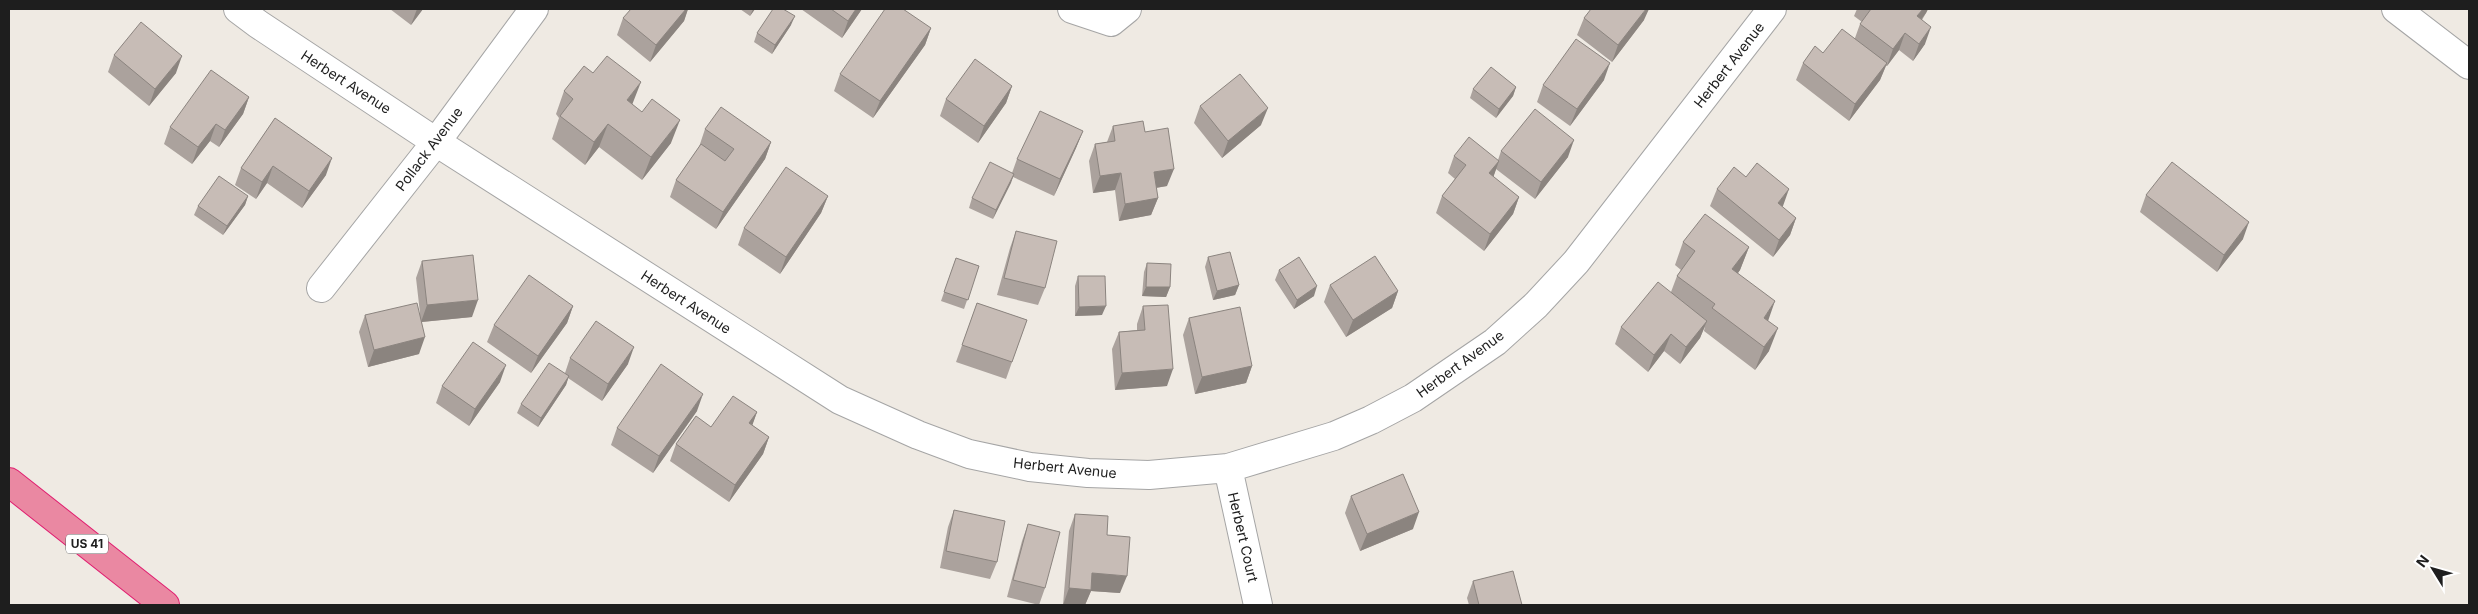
<svg xmlns="http://www.w3.org/2000/svg" width="2478" height="614" viewBox="0 0 2478 614" font-family="Inter,sans-serif">
  <style>
    .lines { fill: none; stroke-linecap: round; stroke-linejoin: round }
    .minor-casing { stroke: #a5a5a5; stroke-width: 30 }
    .highway-casing { stroke: #e01e70; stroke-width: 30 }
    .minor { stroke: #fff; stroke-width: 28 }
    .highway { stroke: #ea88a2; stroke-width: 28 }
    .wall { fill: #aba29d }
    .shaded-wall { fill: #8b847f }
    .building { fill: #c7bcb6; stroke: #8b847f }
    .labels { text-anchor: middle; stroke-width: 4; stroke-linejoin: round; paint-order: stroke }
    .shield { fill: #fff; stroke: #626262; stroke-width: 1 }
    .shield-label { font-size: 12px; font-weight: bold; fill: #1e1e1e }
    .street-label { font-size: 14px; fill: #1e1e1e; stroke: #fff }
  </style>
  <rect width="100%" height="100%" fill="#efeae3"/>
  <g class="lines">
    <defs>
      <path id="minor" d="M238 9 258 24 436 142 840 400 918 435 969 454 1030 467 1088 473 1149 475 1228 468 1334 436 1371 420 1413 398 1495 342 1536 305 1576 262 1772 9
        M1072 9 1111 22 1127 9
        M2396 9 2469 65
        M321 288 436 142 534 9
        M1228 468 1258 605"/>
      <path id="highway" d="M9 482 165 605"/>
    </defs>
    <use href="#minor" class="minor-casing"/>
    <use href="#highway" class="highway-casing"/>
    <use href="#minor" class="minor"/>
    <use href="#highway" class="highway"/>
  </g>
  <path class="wall" d="M390 9H423L411 25Z
    M686 9H688L684 21 650 62 617 35 623 18Z
    M740 9H755L750 16Z
    M801 9H862L842 38Z
    M1857 9H1928L1926 13 1922 20 1925 44 1913 61 1899 50 1887 66H1886L1880 80 1849 121 1796 80 1803 63 1855 38 1860 24 1862 22 1854 16Z
    M1584 18 1644 20 1612 62 1577 35Z
    M791 25 772 54 754 42 757 33Z
    M931 28 925 45 873 118 834 91 840 74Z
    M114 55 176 73 149 106 108 72Z
    M1604 80 1570 126 1537 102 1543 85Z
    M1012 86 1006 103 978 143 940 116 946 99Z
    M1516 87 1513 96 1496 118 1470 98 1473 89Z
    M564 91 632 104 671 143 642 180 599 147 585 165 552 139 559 118 556 114Z
    M249 97 243 114 219 147 210 141 192 164 164 144 170 127Z
    M1200 106 1261 125 1222 158 1194 123Z
    M275 118 326 175 302 208 267 183 256 199 235 185 241 168Z
    M1113 126 1145 132 1167 186 1156 188 1158 198 1151 215 1119 221 1115 190 1093 193 1089 161 1095 144 1107 142Z
    M705 129 771 142 765 159 716 229 670 197 676 180 699 147Z
    M1083 131 1076 148 1054 196 1013 177 993 219 969 208 972 198 1012 173 1017 159Z
    M1501 151 1568 157 1535 199 1496 169 1493 177 1519 197 1513 214 1484 251 1436 213 1442 196 1455 179 1448 173 1454 156 1498 160Z
    M1717 189 1782 207 1796 218 1790 235 1773 257 1710 206Z
    M2146 195 2243 239 2217 272 2140 212Z
    M248 196 245 205 223 235 194 215 198 206Z
    M828 196 821 213 780 274 738 245 744 228Z
    M1016 231 1045 288 1038 305 997 295 1010 248Z
    M1683 242 1749 247 1740 270 1738 273 1768 321 1769 351 1755 370 1704 331 1705 326 1700 338 1680 364 1664 351 1648 372 1615 344 1621 327 1671 292 1677 276 1681 270 1675 265Z
    M1208 257 1239 285 1235 295 1213 300 1205 267Z
    M956 258 979 266 964 309 941 301Z
    M422 261 472 317 422 322 419 354 368 367 359 332 365 315 420 313 416 278Z
    M1147 263 1170 287 1166 297 1142 296 1144 272Z
    M1279 270 1314 296 1294 309 1275 280Z
    M1078 276 1102 315 1075 316V286Z
    M1330 285 1398 291 1392 308 1346 337 1324 302Z
    M977 303 1027 320 1006 379 956 362Z
    M573 306 567 323 531 373 487 342 494 325Z
    M1143 306 1167 386 1115 390 1112 349 1119 332 1137 330V324Z
    M1189 318 1252 366 1246 383 1195 394 1183 335Z
    M570 358 628 364 602 401 568 378 566 385 538 427 517 413 521 404 565 373Z
    M500 382 469 426 436 403 442 386Z
    M697 411 653 473 611 445 617 428Z
    M757 412 752 425 769 437 763 454 729 502 670 461 676 444 711 427Z
    M1351 496 1413 529 1360 551 1345 513Z
    M954 510 997 562 990 579 940 568 948 527Z
    M1075 514 1107 535 1120 593 1091 591 1085 605H1063L1069 531Z
    M1028 524 1045 588 1039 605 1007 597 1022 541Z
    M1473 581 1522 605H1469L1467 598Z"/>
  <path class="shaded-wall" d="M417 9H423L411 25Z
    M686 9H688L684 21 650 62 656 45Z
    M753 9H755L750 16Z
    M856 9H862L842 38 848 21Z
    M1646 9H1649L1644 20 1612 62 1618 45Z
    M1923 9H1928L1926 13 1911 33 1917 16Z
    M795 16 791 25 772 54 775 45Z
    M1931 27 1925 44 1913 61 1919 44Z
    M931 28 925 45 873 118 880 101Z
    M1905 33 1899 50 1887 66 1893 49Z
    M182 56 176 73 149 106 155 89Z
    M1610 63 1604 80 1570 126 1577 109Z
    M1887 63 1880 80 1849 121 1855 104Z
    M641 82 632 105 627 100Z
    M1012 86 1006 103 978 143 984 126Z
    M1516 87 1513 96 1496 118 1499 109Z
    M249 97 243 114 219 147 225 130Z
    M1268 108 1261 125 1222 158 1228 141Z
    M680 120 671 143 642 180 651 157Z
    M216 124 210 141 192 164 198 147Z
    M608 124 599 147 585 165 594 142Z
    M1083 131 1076 148 1054 196 1060 179Z
    M1574 140 1568 157 1535 199 1541 182Z
    M771 142 765 159 716 229 723 212Z
    M332 158 326 175 302 208 309 191Z
    M1499 161 1493 178 1489 173Z
    M273 166 267 183 256 199 262 182Z
    M1174 169 1167 186 1148 189 1154 172Z
    M1121 173 1115 190 1093 193 1100 176Z
    M1014 174 1011 183 993 219 996 210Z
    M1789 189 1783 206 1772 220 1778 203Z
    M248 196 245 205 223 235 227 226Z
    M828 196 821 213 780 274 786 257Z
    M1519 197 1513 214 1484 251 1490 234Z
    M1158 198 1151 215 1119 221 1125 204Z
    M1796 218 1790 235 1773 257 1779 240Z
    M2249 222 2243 239 2217 272 2224 255Z
    M1749 247 1740 270 1724 292 1732 269Z
    M1239 285 1235 295 1213 300 1217 291Z
    M1317 286 1314 296 1294 309 1297 300Z
    M1146 287H1170L1166 297 1142 296Z
    M1398 291 1392 308 1346 337 1353 320Z
    M478 300 472 317 421 322 427 305Z
    M1775 301 1767 324 1764 318Z
    M573 306 567 323 531 373 538 356Z
    M1106 306 1102 315 1075 316 1079 307Z
    M1707 321 1700 338 1680 364 1686 347Z
    M1778 328 1769 351 1755 370 1764 347Z
    M1671 334 1664 351 1648 372 1654 355Z
    M425 337 419 354 368 367 374 350Z
    M634 347 628 364 602 401 608 384Z
    M506 365 500 382 469 426 475 409Z
    M1252 366 1246 383 1195 394 1202 377Z
    M1173 369 1167 386 1115 390 1122 373Z
    M569 376 566 385 538 427 541 418Z
    M703 394 697 411 653 473 659 456Z
    M757 412 751 429 749 423Z
    M769 437 763 454 729 502 735 485Z
    M1419 512 1413 529 1360 551 1367 534Z
    M1092 573 1127 576 1120 593 1091 591 1085 605H1063L1069 588Z"/>
  <path class="building" d="M631 9H686L656 45 623 18Z
    M773 9H783L795 16 775 45 757 33Z
    M831 9H856L848 21Z
    M885 9H903L931 28 880 101 840 74Z
    M1591 9H1646L1618 45 1584 18Z
    M1871 9H1923L1917 16 1931 27 1919 44 1905 33 1893 49 1860 24Z
    M141 22 182 56 155 89 114 55Z
    M1842 29 1887 63 1855 104 1803 63 1815 46 1823 53Z
    M1576 39 1610 63 1577 109 1543 85Z
    M607 56 641 82 627 100 642 112 652 99 680 120 651 157 608 124 594 142 560 116 573 99 564 91 584 66 593 73Z
    M975 59 1012 86 984 126 946 99Z
    M1491 67 1516 87 1499 109 1473 89Z
    M211 70 249 97 225 130 216 124 198 147 170 127Z
    M1240 74 1268 108 1228 141 1200 106Z
    M721 107 771 142 723 212 676 180 701 144 725 161 734 149 705 129Z
    M1535 109 1574 140 1541 182 1501 151Z
    M1040 111 1083 131 1060 179 1017 159Z
    M275 118 332 158 309 191 273 166 262 182 241 168Z
    M1143 121 1145 132 1168 128 1174 169 1154 172 1158 198 1125 204 1121 173 1100 176 1095 144 1115 141 1113 126Z
    M1469 137 1499 161 1489 173 1519 197 1490 234 1442 196 1466 165 1454 156Z
    M990 162 1014 174 996 210 972 198Z
    M2172 162 2249 222 2224 255 2146 195Z
    M1757 163 1789 189 1778 203 1796 218 1779 240 1717 189 1734 167 1746 177Z
    M786 167 828 196 786 257 744 228Z
    M219 176 248 196 227 226 198 206Z
    M1705 214 1749 247 1732 269 1775 301 1764 318 1778 328 1764 347 1712 308 1715 304 1677 276 1695 251 1683 242Z
    M1016 231 1057 241 1045 288 1004 278Z
    M1230 252 1239 285 1217 291 1208 257Z
    M473 255 478 300 427 305 422 261Z
    M1375 256 1398 291 1353 320 1330 285Z
    M1299 257 1317 286 1297 300 1279 270Z
    M956 258 979 266 968 300 944 292Z
    M1147 263 1171 264 1170 287H1146Z
    M529 275 573 306 538 356 494 325Z
    M1078 276H1105L1106 306 1079 307Z
    M1658 282 1707 321 1686 347 1671 334 1654 355 1621 327Z
    M417 303 425 337 374 350 365 315Z
    M977 303 1027 320 1012 362 962 345Z
    M1168 305 1173 369 1122 373 1119 332 1145 330 1143 306Z
    M1240 307 1252 366 1202 377 1189 318Z
    M596 321 634 347 608 384 570 358Z
    M473 342 506 365 475 409 442 386Z
    M549 363 569 376 541 418 521 404Z
    M661 364 703 394 659 456 617 428Z
    M733 396 757 412 749 423 769 437 735 485 676 444 696 416 711 427Z
    M1403 474 1419 512 1367 534 1351 496Z
    M954 510 1005 521 997 562 946 551Z
    M1075 514 1108 516 1107 535 1130 537 1127 576 1092 573 1091 590 1069 588Z
    M1028 524 1060 532 1045 588 1013 580Z
    M1513 571 1522 605H1479L1473 581Z"/>
  <g class="labels">
    <rect class="shield" x="66" y="534.5" width="42" height="19" rx="4"/>
    <g class="shield-label">
      <text x="87" y="548">US 41</text>
    </g>
    <g class="street-label">
      <text transform="translate(1729 65) rotate(-52)" y="5">Herbert Avenue</text>
      <text transform="translate(346 82) rotate(33)" y="5">Herbert Avenue</text>
      <text transform="translate(429 149) rotate(-53)" y="5">Pollack Avenue</text>
      <text transform="translate(686 302) rotate(33)" y="5">Herbert Avenue</text>
      <text transform="translate(1460 364) rotate(-36)" y="5">Herbert Avenue</text>
      <text transform="translate(1065 468) rotate(6)" y="5">Herbert Avenue</text>
      <text transform="translate(1243 537) rotate(77)" y="5">Herbert Court</text>
    </g>
  </g>
  <rect width="2478" height="614" fill="none" stroke="#1e1e1e" stroke-width="20"/>
  <g transform="translate(2433 569) rotate(307)" stroke="#ffffff" stroke-width="4" paint-order="stroke">
  <path d="M0-4L9 19L0 12L-9 19Z" fill="#1e1e1e"/>
  <text y="-8" font-size="14" font-weight="bold" text-anchor="middle" fill="#1e1e1e">N</text>
  </g>
</svg>
